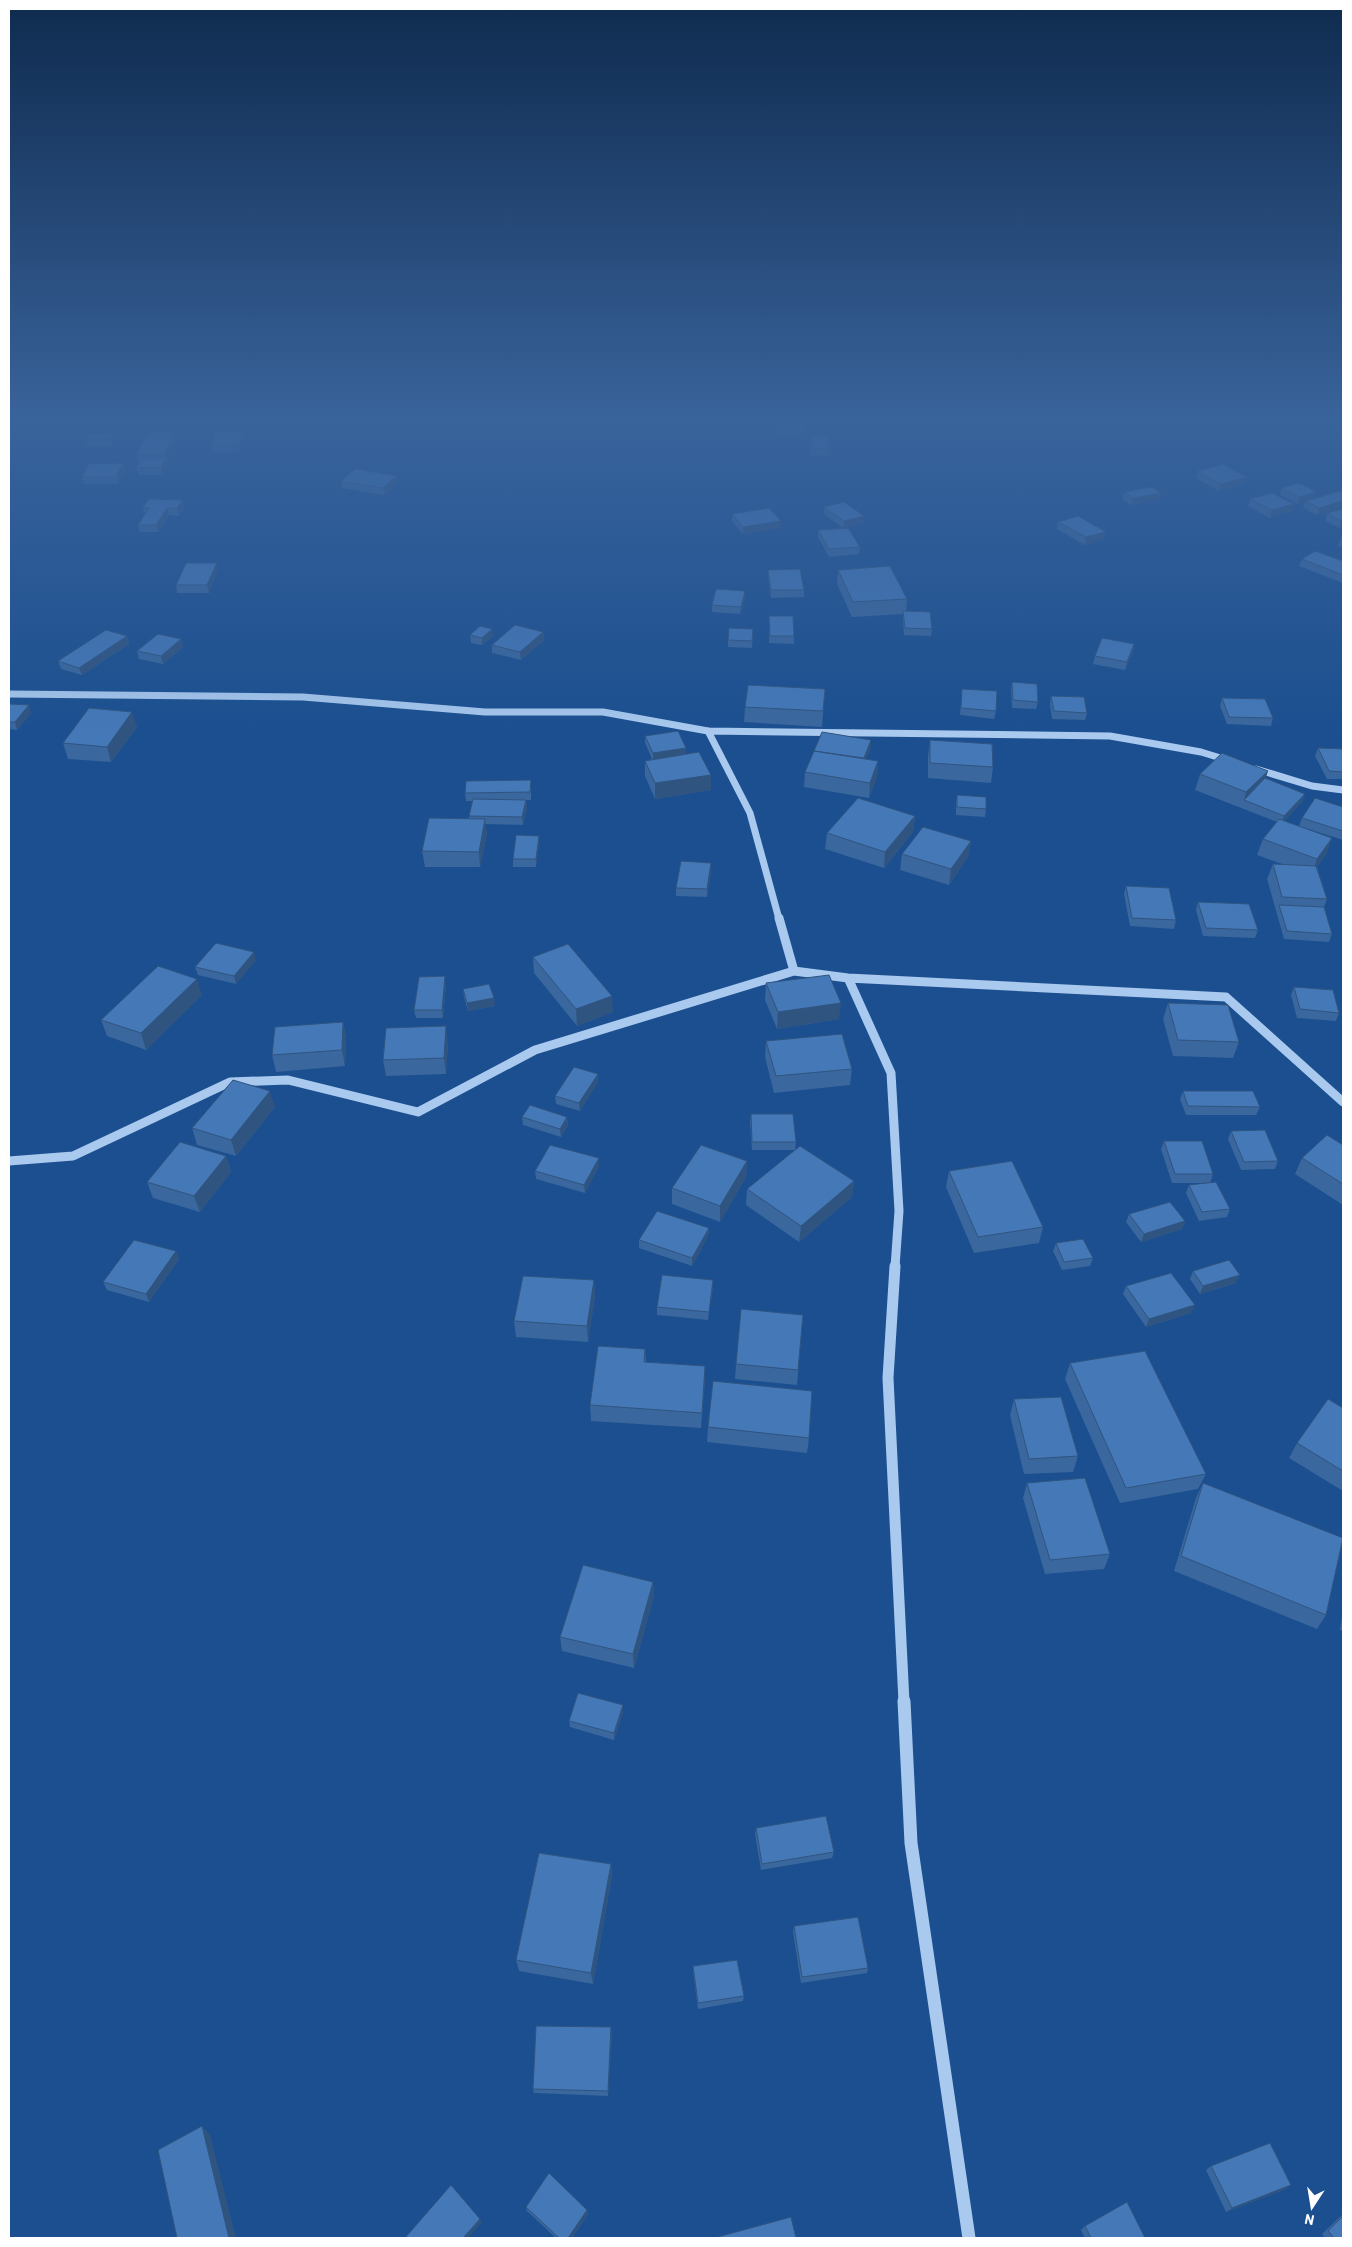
<svg xmlns="http://www.w3.org/2000/svg" width="1352" height="2247" viewBox="0 0 1352 2247" font-family="Barlow,sans-serif">
  <style>
    .lines { fill: none; stroke-linecap: round; stroke-linejoin: round }
    .minor-far3 { stroke: #a9c9ee; stroke-width: 7 }
    .minor-far2 { stroke: #a9c9ee; stroke-width: 9 }
    .minor-far1 { stroke: #a9c9ee; stroke-width: 11 }
    .minor { stroke: #a9c9ee; stroke-width: 13 }
    .wall { fill: #3a679d }
    .shaded-wall { fill: #305480 }
    .building { fill: #4478b7; stroke: #305480 }
  </style>
  <rect width="100%" height="100%" fill="#1b4f8f"/>
  <g class="lines">
    <path class="minor-far3" d="M9 694 303 697 485 712H603L708 731 1110 736 1201 752 1227 760
      M708 731 750 813 779 919
      M1256 769 1312 786 1343 790"/>
    <path class="minor-far2" d="M779 918 794 971
      M848 978 891 1073 899 1211 895 1267
      M9 1161 73 1156 230 1082 288 1080 418 1112 535 1050 794 971 848 978 1226 997 1343 1102"/>
    <path class="minor-far1" d="M895 1266 888 1378 904 1702"/>
    <path class="minor" d="M904 1701 911 1843 969 2238"/>
  </g>
  <path class="wall" d="M164 418H188L184 424H166Z
    M804 424 802 436 776 435 777 428Z
    M243 431 244 438 240 451 212 452 211 445Z
    M176 432 178 439 167 460 168 465 163 475H138L136 468 140 461H138L136 454Z
    M114 434 116 440 113 446H87L85 439Z
    M811 436 829 448 828 455H811Z
    M123 463 125 470 118 484H84L82 477Z
    M1197 471 1246 477 1244 484 1219 491 1196 478Z
    M341 481 398 483 384 495 342 488Z
    M1282 488 1315 498 1343 492 1317 515 1303 508 1305 502 1298 504 1280 495Z
    M1124 492 1160 500 1131 505 1122 499Z
    M1250 499 1294 504 1292 511 1270 518 1248 506Z
    M183 500 184 507 179 516 169 515 158 532H140L138 525 145 514 143 508Z
    M824 507 863 523 843 528 824 514Z
    M1343 509V527L1339 528 1325 521 1327 513Z
    M732 514 781 521 780 528 743 534 732 521Z
    M1058 522 1104 539 1085 545 1057 529Z
    M818 530 860 547 859 554 829 557 818 537Z
    M1343 532V548L1338 546Z
    M1302 559 1343 561V583L1299 566Z
    M218 570 209 593H177L176 585Z
    M768 570 804 590V597L771 598 768 577Z
    M838 570 907 599 906 612 932 629 931 636 904 635 903 619V614L852 617 837 584Z
    M745 591V598L740 614 712 612V605Z
    M769 616 794 636V644L769 643Z
    M753 629 752 648 728 647V640Z
    M543 632 544 640 521 660 492 653V645Z
    M470 635 493 636 482 645 471 643Z
    M127 636 129 644 82 675 61 669 58 661Z
    M181 639 183 647 163 664 139 659 137 651Z
    M1134 644 1133 652 1125 670 1093 664 1095 656Z
    M1012 682 1038 702 1036 709 1012 708 1011 690Z
    M825 689 822 727 744 722 745 707Z
    M962 689 996 711 994 719 960 715Z
    M1051 696 1087 713 1085 720 1052 719 1050 704Z
    M1222 698 1273 718 1271 726 1227 724 1220 706Z
    M9 704 31 713 17 730 9 729Z
    M137 727 111 762 68 759 63 743Z
    M645 736 686 748V754L711 775V790L655 799 645 776V761L652 759 645 743Z
    M930 740 993 767 991 783 928 778V756Z
    M871 748 866 759 878 761 877 777 869 798 804 787 805 772Z
    M1318 748 1343 749V779H1327L1315 756Z
    M1268 771 1265 778 1305 794 1302 802 1284 821 1332 838 1326 854 1317 867 1327 899 1324 907 1332 934 1329 942 1284 939 1267 879 1273 864H1282L1257 855 1263 839 1277 822 1195 790 1200 774Z
    M531 780V800H526L527 808 523 825 485 824 487 834 480 867H425L422 851 469 818V816L473 801H466L465 793Z
    M957 795 986 809 985 817 956 815V803Z
    M1343 807V840L1299 826 1302 818Z
    M915 816 913 832 884 868 825 849 827 833Z
    M539 836V844L536 867H513V859Z
    M971 841 968 857 949 885 900 870 902 854Z
    M711 871 707 897 676 896V888Z
    M1126 886 1176 920 1174 929 1130 926 1124 894Z
    M1198 902 1258 930 1255 938 1203 936 1196 910Z
    M533 957 613 1012 577 1026 534 973Z
    M256 960 236 984 198 975 195 967Z
    M766 983 839 1019 777 1029 765 1000Z
    M446 984 443 1018H416L414 1010Z
    M1294 987 1339 1013 1336 1021 1297 1018 1291 995Z
    M463 989 495 1006 468 1011 464 997Z
    M202 995 146 1050 107 1036 101 1020Z
    M1168 1003 1239 1042 1233 1058 1173 1056 1163 1019Z
    M343 1022 346 1038 345 1066 276 1072 272 1055Z
    M766 1041 852 1069 850 1085 774 1093 765 1057Z
    M448 1042 446 1074 386 1076 383 1060Z
    M598 1074V1082L580 1111 556 1104 555 1096Z
    M1183 1091 1260 1107 1256 1115H1186L1180 1099Z
    M275 1107 236 1156 197 1145 192 1128Z
    M751 1114 796 1142 795 1150 854 1181 852 1197 799 1242 746 1205 747 1189 795 1150H752L750 1123Z
    M522 1117H567L568 1125 561 1137 523 1125Z
    M1231 1131 1278 1161 1275 1169 1241 1170 1228 1139Z
    M1164 1141 1213 1174 1210 1183H1172L1161 1149Z
    M1343 1145V1205L1295 1174 1302 1158Z
    M226 1156 231 1172 200 1212 153 1198 147 1182Z
    M747 1161 746 1177 720 1222 672 1204V1188Z
    M599 1166 585 1193 536 1179 535 1171Z
    M949 1171 1043 1227 1039 1243 974 1253 946 1187Z
    M1189 1185 1230 1209 1227 1217 1199 1221 1186 1193Z
    M1129 1214 1185 1221 1182 1229 1141 1242 1126 1222Z
    M709 1228 708 1236 692 1266 639 1248V1240Z
    M1056 1243 1093 1258 1090 1266 1062 1270 1053 1251Z
    M176 1251 179 1259 149 1302 107 1290 103 1282Z
    M1193 1271 1236 1283 1200 1294 1190 1279Z
    M594 1280 595 1296 588 1342 516 1337 514 1321Z
    M1126 1286 1191 1313 1146 1327 1123 1294Z
    M713 1288 708 1320 657 1315V1307Z
    M803 1315 797 1385 735 1379 736 1364Z
    M645 1349 646 1362 705 1381 701 1428 591 1421 590 1405Z
    M1070 1363 1206 1474 1198 1489 1120 1503 1065 1379Z
    M1014 1399 1078 1456 1073 1472 1024 1474 1010 1415Z
    M1343 1408V1491L1289 1458 1297 1443Z
    M708 1427 809 1438 807 1453 707 1442Z
    M1027 1483 1110 1554 1104 1569 1045 1574 1023 1498Z
    M1203 1483 1326 1615 1317 1629 1174 1571 1196 1498Z
    M653 1582 654 1596 634 1668 562 1651 560 1637Z
    M1343 1609V1631L1340 1630Z
    M623 1705V1712L614 1740 570 1727 569 1721Z
    M756 1828 834 1852 832 1858 761 1870 755 1834Z
    M611 1864 612 1876 593 1984 519 1971 516 1960Z
    M794 1926 868 1968 867 1973 801 1983 793 1932Z
    M693 1966 744 1996 743 2001 698 2009 693 1971Z
    M612 2032 608 2096 534 2093 533 2089Z
    M1211 2166 1286 2189 1226 2212 1206 2170Z
    M526 2207 587 2210 588 2214 572 2238H556L527 2211Z
    M1343 2214V2238H1325L1322 2234Z
    M1085 2226 1145 2238H1085L1081 2230Z"/>
  <path class="shaded-wall" d="M183 418H188L184 424Z
    M243 431 244 438 240 451 239 444Z
    M176 432 178 439 167 460 168 465 163 475 161 468 165 460 164 454Z
    M114 434 116 440 113 446 111 439Z
    M123 463 125 470 118 484 116 477Z
    M397 476 398 483 384 495 383 488Z
    M1246 477 1244 484 1219 491 1221 484Z
    M1317 492 1314 499 1306 501 1305 502 1298 504 1300 497Z
    M1161 493 1160 500 1131 505 1133 498Z
    M183 500 184 507 179 516 177 508Z
    M1343 501V508L1317 515 1319 508Z
    M1294 504 1292 511 1270 518 1272 510Z
    M167 508 169 515 158 532 156 525Z
    M864 516 863 523 843 528 844 521Z
    M1343 520V527L1339 528 1341 521Z
    M781 521 780 528 743 534V527Z
    M1106 532 1104 539 1085 545 1086 537Z
    M217 563 218 570 209 593 207 585Z
    M745 591V598L740 614 741 607Z
    M492 629 493 636 482 645V638Z
    M543 632 544 640 521 660 520 652Z
    M127 636 129 644 82 675 79 668Z
    M181 639 183 647 163 664 161 656Z
    M1134 644 1133 652 1125 670 1127 662Z
    M29 705 31 713 17 730 15 722Z
    M132 712 137 727 111 762 107 747Z
    M871 740V748L864 766V758Z
    M686 748V756L653 761V753Z
    M878 761 877 777 869 798 870 783Z
    M1268 771 1263 786 1244 800 1246 792Z
    M711 775V790L655 799V783Z
    M1305 794 1302 802 1281 824 1284 816Z
    M526 800 527 808 523 825 522 817Z
    M915 816 913 832 884 868 885 852Z
    M485 819 487 834 480 867 479 852Z
    M539 836V844L536 867V859Z
    M1332 838 1326 854 1311 875 1317 859Z
    M971 841 968 857 949 885 951 869Z
    M711 863V871L707 897V889Z
    M254 952 256 960 236 984 234 976Z
    M445 976 446 984 443 1018 442 1010Z
    M197 979 202 995 146 1050 141 1033Z
    M612 996 613 1012 577 1026 576 1009Z
    M494 998 495 1006 468 1011 467 1003Z
    M841 1003 839 1019 777 1029 778 1012Z
    M343 1022 346 1038 345 1066 342 1050Z
    M446 1026 448 1042 446 1074 444 1058Z
    M598 1074V1082L580 1111 579 1103Z
    M270 1091 275 1107 236 1156 231 1140Z
    M567 1117 568 1125 561 1137 560 1129Z
    M226 1156 231 1172 200 1212 194 1196Z
    M599 1158V1166L585 1193 584 1185Z
    M747 1161 746 1177 720 1222V1206Z
    M854 1181 852 1197 799 1242 801 1226Z
    M1185 1221 1182 1229 1141 1242 1144 1234Z
    M709 1228 708 1236 692 1266V1258Z
    M176 1251 179 1259 149 1302 146 1294Z
    M1240 1275 1236 1283 1200 1294 1203 1286Z
    M594 1280 595 1296 588 1342 587 1326Z
    M713 1280V1288L708 1320Z
    M1195 1305 1191 1313 1146 1327 1149 1319Z
    M705 1366V1381L701 1428 702 1413Z
    M653 1582 654 1596 634 1668 633 1654Z
    M623 1705V1712L614 1740V1733Z
    M611 1864 612 1876 593 1984 591 1973Z
    M611 2027 612 2032 608 2096V2091Z
    M202 2126 210 2135 236 2238H229Z
    M1291 2185 1286 2189 1226 2212 1232 2208Z
    M587 2210 588 2214 572 2238H568Z
    M480 2219 482 2222 468 2238H463Z"/>
  <path class="building" d="M779 418H804L802 429 777 428Z
    M243 431 239 444 211 445 216 432Z
    M149 432H176L164 454H136Z
    M89 434H114L111 439H85Z
    M811 436H828L829 448H812Z
    M141 458H166L161 468H136Z
    M123 463 116 477H82L89 464Z
    M1223 464 1246 477 1221 484 1197 471Z
    M355 469 397 476 383 488 341 481Z
    M1298 483 1317 492 1300 497 1282 488Z
    M1152 487 1161 493 1133 498 1124 492Z
    M1340 491 1343 492V501L1319 508 1306 501Z
    M1272 493 1294 504 1272 510 1250 499Z
    M149 499 183 500 177 508H167L156 525H138L149 508H143Z
    M844 502 864 516 844 521 824 507Z
    M769 508 781 521 743 527 732 514Z
    M1343 509V520L1341 521 1327 513Z
    M1078 516 1106 532 1086 537 1058 522Z
    M848 528 860 547 829 549 818 530Z
    M1315 551 1343 561V575L1302 559Z
    M186 563H217L207 585H176Z
    M890 566 907 599 853 602 838 570Z
    M800 569 804 590H771L768 570Z
    M716 589 745 591 741 607 712 605Z
    M903 611 930 612 932 629 905 628Z
    M769 616H793L794 636H770Z
    M515 625 543 632 520 652 492 645Z
    M480 626 492 629 482 638 470 635Z
    M729 628 753 629 752 641 728 640Z
    M106 630 127 636 79 668 58 661Z
    M158 634 181 639 161 656 137 651Z
    M1102 638 1134 644 1127 662 1095 656Z
    M1012 682 1037 684 1038 702 1013 700Z
    M748 685 825 689 823 711 745 707Z
    M962 689 997 691 996 711 961 708Z
    M1051 696 1084 697 1087 713 1054 711Z
    M1222 698 1265 699 1273 718 1229 717Z
    M9 704 29 705 15 722H9Z
    M89 708 132 712 107 747 63 743Z
    M678 731 686 748 653 753 645 736Z
    M822 732 871 740 864 758 814 751Z
    M930 740 992 744 993 767 930 763Z
    M1318 748 1343 749V772L1329 771Z
    M814 751 878 761 870 783 805 772Z
    M699 752 711 775 655 783 645 761Z
    M1222 753 1268 771 1246 792 1200 774Z
    M1265 778 1305 794 1284 816 1244 800Z
    M531 780 530 792 465 793 466 781Z
    M957 795 986 797V809L957 807Z
    M858 798 915 816 885 852 827 833Z
    M1315 798 1343 807V831L1302 818Z
    M473 799 526 800 522 817 469 816Z
    M429 818 485 819 479 852 422 851Z
    M1279 819 1332 838 1317 859 1263 839Z
    M923 827 971 841 951 869 902 854Z
    M516 835 539 836 536 859H513Z
    M681 861 711 863 707 889 676 888Z
    M1273 864 1316 866 1327 899 1282 897Z
    M1126 886 1169 888 1176 920 1132 918Z
    M1198 902 1249 904 1258 930 1206 928Z
    M1279 905 1324 907 1332 934 1287 931Z
    M216 943 254 952 234 976 195 967Z
    M568 944 612 996 576 1009 533 957Z
    M158 966 197 979 141 1033 101 1020Z
    M829 975 841 1003 778 1012 766 983Z
    M445 976 442 1010H414L419 977Z
    M489 984 494 998 467 1003 463 989Z
    M1294 987 1333 990 1339 1013 1300 1009Z
    M1168 1003 1228 1005 1239 1042 1178 1040Z
    M343 1022 342 1050 272 1055 275 1027Z
    M446 1026 444 1058 383 1060 386 1028Z
    M842 1034 852 1069 776 1076 766 1041Z
    M574 1067 598 1074 579 1103 555 1096Z
    M233 1080 270 1091 231 1140 192 1128Z
    M1183 1091H1253L1260 1107 1188 1106Z
    M530 1105 567 1117 560 1129 522 1117Z
    M751 1114H793L796 1142H752Z
    M1265 1130 1278 1161 1244 1162 1231 1131Z
    M1327 1135 1343 1145V1184L1302 1158Z
    M1164 1141H1202L1213 1174H1175Z
    M180 1142 226 1156 194 1196 147 1182Z
    M550 1145 599 1158 584 1185 535 1171Z
    M701 1145 747 1161 720 1206 672 1188Z
    M800 1146 854 1181 801 1226 747 1189Z
    M1012 1161 1043 1227 978 1237 949 1171Z
    M1216 1182 1230 1209 1202 1212 1189 1185Z
    M1170 1202 1185 1221 1144 1234 1129 1214Z
    M657 1211 709 1228 692 1258 639 1240Z
    M1083 1239 1093 1258 1064 1262 1056 1243Z
    M134 1240 176 1251 146 1294 103 1282Z
    M1229 1260 1240 1275 1203 1286 1193 1271Z
    M1171 1273 1195 1305 1149 1319 1126 1286Z
    M662 1275 713 1280 709 1312 657 1307Z
    M523 1276 594 1280 587 1326 514 1321Z
    M741 1309 803 1315 798 1370 736 1364Z
    M598 1346 645 1349 644 1362 705 1366 702 1413 590 1405Z
    M1145 1351 1206 1474 1126 1488 1070 1363Z
    M713 1381 812 1391 809 1438 708 1427Z
    M1061 1397 1078 1456 1029 1459 1014 1399Z
    M1328 1399 1343 1408V1471L1297 1443Z
    M1085 1478 1110 1554 1050 1560 1027 1483Z
    M1203 1483 1343 1538 1326 1615 1181 1556Z
    M583 1565 653 1582 633 1654 560 1637Z
    M578 1693 623 1705 614 1733 569 1721Z
    M826 1816 834 1852 762 1864 756 1828Z
    M539 1853 611 1864 591 1973 516 1960Z
    M858 1917 868 1968 802 1977 794 1926Z
    M737 1960 744 1996 698 2003 693 1966Z
    M536 2026 611 2027 608 2091 533 2089Z
    M202 2126 229 2238H177L158 2150Z
    M1270 2143 1291 2185 1232 2208 1211 2166Z
    M549 2173 587 2210 568 2238H559L526 2207Z
    M451 2185 480 2219 463 2238H405Z
    M1127 2202 1145 2238H1091L1085 2226Z
    M1343 2216V2238H1334L1328 2231Z
    M791 2217 796 2238H714Z"/>
  <linearGradient id="sky" x2="0" y2="1"><stop stop-color="#0f2b4f"/><stop offset="0.57" stop-color="#39639b"/><stop offset="1" stop-color="#39639b" stop-opacity="0"/></linearGradient>
  <rect width="1352" height="733" fill="url(#sky)"/>
  <rect width="1352" height="2247" fill="none" stroke="#ffffff" stroke-width="20"/>
  <g transform="translate(1312 2207) rotate(192)" stroke="#1b4f8f" stroke-width="4" paint-order="stroke">
  <path d="M0-4L9 19L0 12L-9 19Z" fill="#ffffff"/>
  <text y="-8" font-size="14" font-weight="bold" text-anchor="middle" fill="#ffffff">N</text>
  </g>
</svg>
